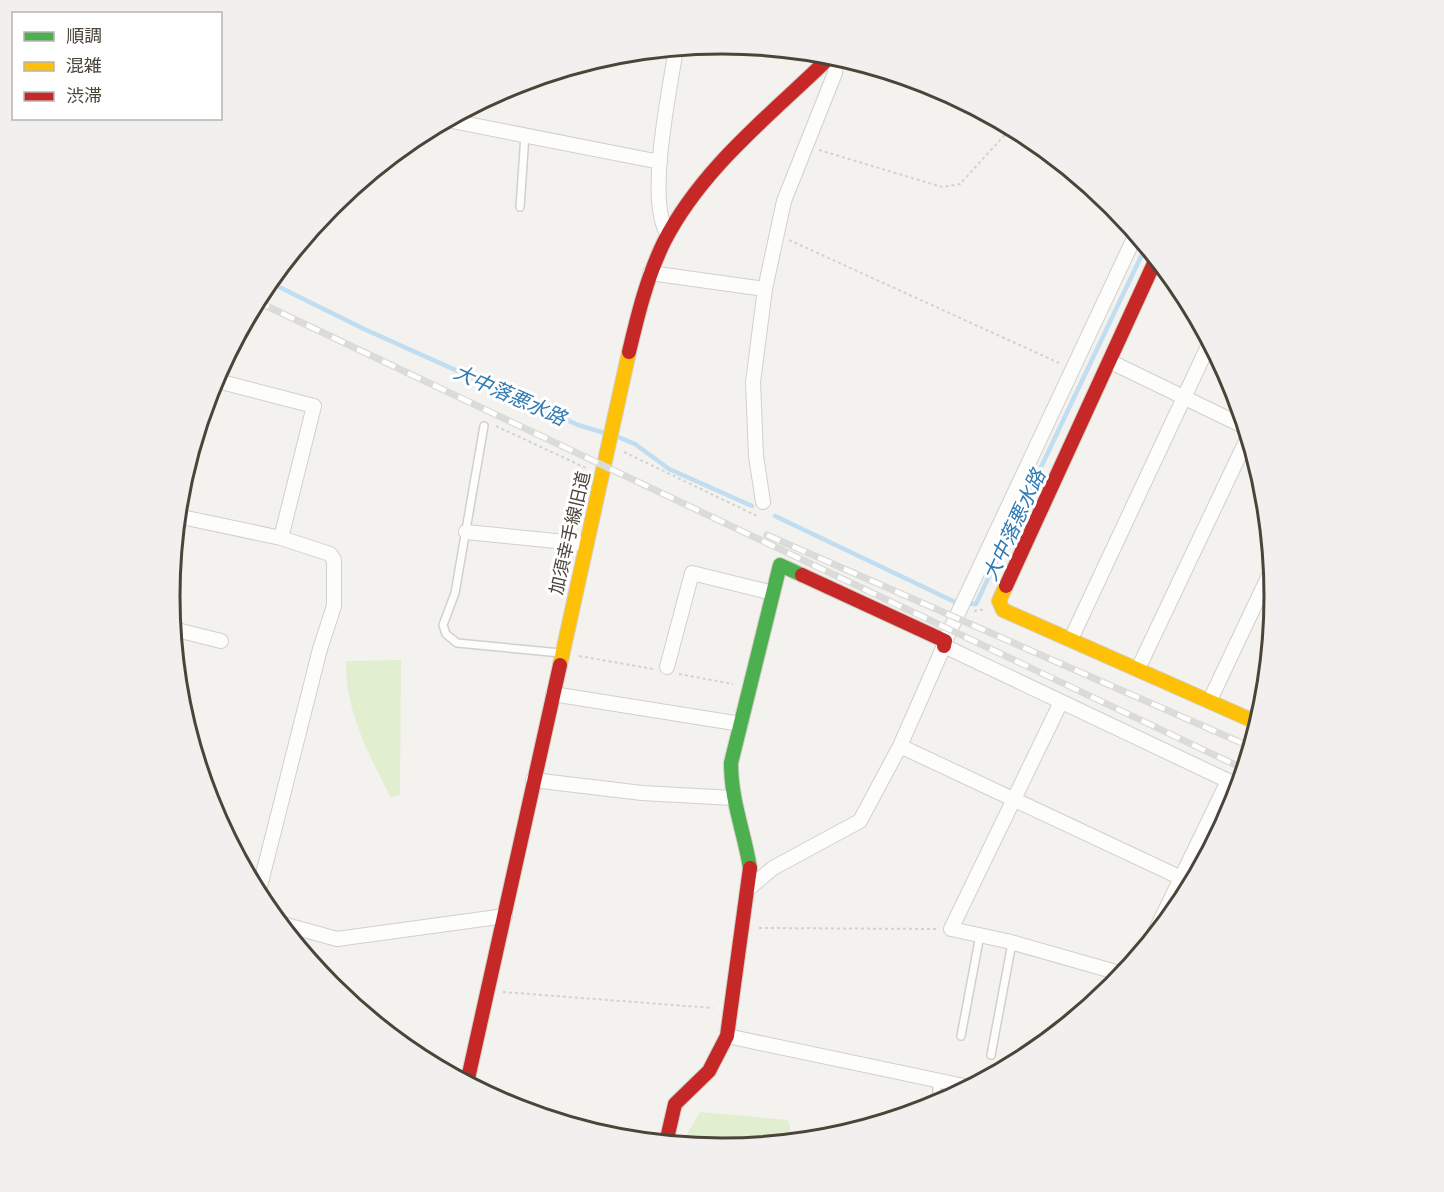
<svg xmlns="http://www.w3.org/2000/svg" width="1444" height="1192" viewBox="0 0 1444 1192" font-family="Inter,'Noto Sans JP',sans-serif">
  <style>
    .green { fill: #e1eecf }
    .lines { fill: none; stroke-linecap: round; stroke-linejoin: round }
    .stream { stroke: #c0ddf1; stroke-width: 4.5 }
    .lane-casing { stroke: #d2d0cb; stroke-width: 10 }
    .street-casing { stroke: #d2d0cb; stroke-width: 16 }
    .fast-casing { stroke: #d3cfc5; stroke-width: 16 }
    .slow-casing { stroke: #d3cfc5; stroke-width: 16 }
    .jam-casing { stroke: #d3cfc5; stroke-width: 16 }
    .path { stroke: #d3d2cc; stroke-width: 2; stroke-dasharray: 3 3; stroke-linecap: butt }
    .lane { stroke: #fdfdfc; stroke-width: 7 }
    .street { stroke: #fdfdfc; stroke-width: 14 }
    .fast { stroke: #4caf50; stroke-width: 14 }
    .slow { stroke: #ffc107; stroke-width: 14 }
    .jam { stroke: #c62828; stroke-width: 14 }
    .rail-casing { stroke: #dbdbda; stroke-width: 7 }
    .rail { stroke: #fff; stroke-width: 4.5; stroke-dasharray: 14; stroke-linecap: butt }
    .labels { text-anchor: middle; stroke-width: 6; stroke-linejoin: round; paint-order: stroke }
    .street-label { font-size: 18px; fill: #4b4439; stroke: #fff }
    .water-label { font-size: 20px; font-style: italic; fill: #2e7ab2; stroke: #fff }
    .rim { fill: none; stroke: #4b4439; stroke-width: 3 }
  </style>
  <rect width="100%" height="100%" fill="#f4f2ee"/>
  <path class="green" d="M401 660 400 795 391 798C369 754 345 712 346 661Z
    M700 1112 788 1120 793 1141 722 1148 681 1144Z"/>
  <g class="lines">
    <path class="stream" d="M269 282 364 329 578 425 605 433
      M616 436 635 444 669 469 752 506
      M775 516 957 603 976 604 1146 246"/>
    <defs>
      <path id="lane" d="M520 207 525 135
        M484 426 455 593 443 625 446 634 457 643 561 653
        M961 1036 980 935
        M991 1055 1012 943
        M937 1104V1081"/>
      <path id="street" d="M447 120 660 162
        M667 233C646 198 670 90 676 48
        M650 273 765 289
        M1109 361 1245 427
        M179 502 207 401
        M763 502 756 456 753 382 765 289 784 201 835 73 836 56
        M177 516 281 538 314 406 214 380
        M466 532 586 544
        M173 629 221 641
        M1071 639 1210 342
        M945 641 1136 234
        M667 667 692 573 773 593
        M1138 669 1248 437
        M553 694 741 724
        M1210 700 1272 569
        M1061 702 951 929 1007 941 1123 974
        M900 746 1192 883
        M533 780 642 793 733 798
        M747 890 773 868 860 821 900 746 944 646 1239 786
        M258 894 320 649 334 606V560L330 554 281 538
        M279 923 337 939 505 916
        M1150 942 1228 781
        M727 1036 969 1087"/>
      <path id="fast" d="M750 868C744 831 731 801 731 763L780 565 802 575"/>
      <path id="slow" d="M1006 586 999 601 1003 610 1258 723
        M560 665 629 352
        M1253 721 1265 697"/>
      <path id="jam" d="M629 352C638 314 647 277 664 242 702 167 773 113 832 55
        M802 575 945 641 944 646
        M1006 586 1156 259
        M467 1083 560 665
        M666 1143 675 1104 709 1071 727 1036 750 868"/>
    </defs>
    <use href="#lane" class="lane-casing"/>
    <use href="#street" class="street-casing"/>
    <use href="#fast" class="fast-casing"/>
    <use href="#slow" class="slow-casing"/>
    <use href="#jam" class="jam-casing"/>
    <path class="path" d="M819 150 942 187 960 184 1012 127
      M789 240 1059 363
      M496 426 586 468
      M624 452 757 516
      M974 611 986 609
      M579 656 653 669
      M679 674 733 684
      M759 928 937 929
      M503 992 713 1008"/>
    <use href="#lane" class="lane"/>
    <use href="#street" class="street"/>
    <use href="#fast" class="fast"/>
    <use href="#slow" class="slow"/>
    <use href="#jam" class="jam"/>
    <defs>
      <path id="rail" d="M256 301 1244 769
        M767 535 1251 747"/>
    </defs>
    <use href="#rail" class="rail-casing"/>
    <use href="#rail" class="rail"/>
  </g>
  <g class="labels">
    <g class="street-label">
      <text transform="translate(570 533) rotate(-77)" y="6">加須幸手線旧道</text>
    </g>
    <g class="water-label">
      <text transform="translate(510 395) rotate(24)" y="7">大中落悪水路</text>
      <text transform="translate(1014 525) rotate(-65)" y="7">大中落悪水路</text>
    </g>
  </g>
  <path d="M0 0H1444V1192H0ZM180 596a542 542 0 1 1 1084 0a542 542 0 1 1-1084 0Z" fill="#f1f0ef" fill-rule="evenodd"/>
  <path class="rim" d="M180 596a542 542 0 1 1 1084 0a542 542 0 1 1-1084 0Z"/>
  <rect x="12" y="12" width="210" height="108" fill="#ffffff" stroke="#b7b4b0" stroke-width="1.5"/>
  <rect x="24" y="32" width="30" height="9" fill="#4caf50" stroke="#b7b4b0" stroke-width="1.5"/>
  <text x="66" y="42" font-size="18" fill="#4b4439">順調</text>
  <rect x="24" y="62" width="30" height="9" fill="#ffc107" stroke="#b7b4b0" stroke-width="1.5"/>
  <text x="66" y="72" font-size="18" fill="#4b4439">混雑</text>
  <rect x="24" y="92" width="30" height="9" fill="#c62828" stroke="#b7b4b0" stroke-width="1.5"/>
  <text x="66" y="102" font-size="18" fill="#4b4439">渋滞</text>
</svg>
